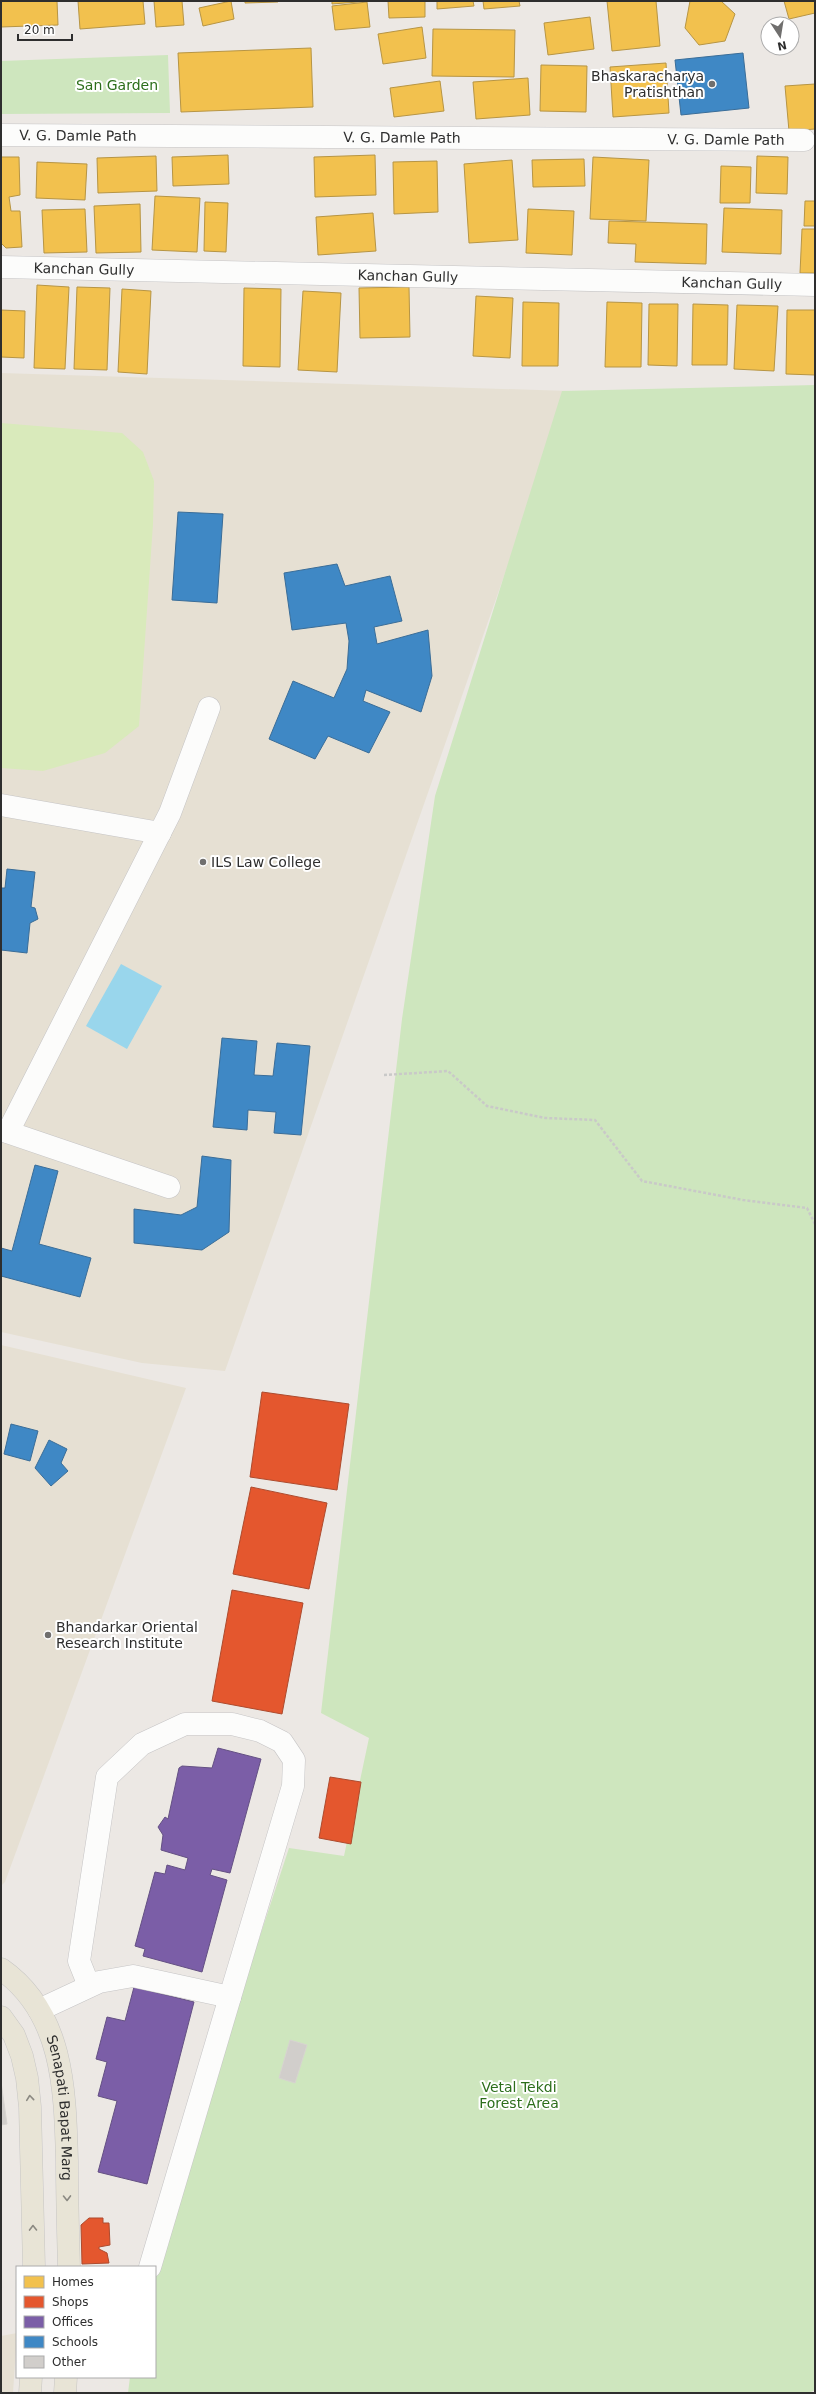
<svg xmlns="http://www.w3.org/2000/svg" width="816" height="2394" viewBox="0 0 816 2394" font-family="'DejaVu Sans',sans-serif">
  <style>
    .education { fill: #e6e0d3 }
    .green { fill: #cee6be }
    .pitch { fill: #d9eabb }
    .water { fill: #99d6ec }
    .homes { fill: #f2c14e; stroke: #b79544 }
    .shops { fill: #e4572e; stroke: #ad4b2e }
    .offices { fill: #7b5ea7; stroke: #645083 }
    .schools { fill: #3f88c5; stroke: #3a6d98 }
    .building { fill: #d1cecb; stroke: #d7d4d0 }
    .lines { fill: none; stroke-linecap: round; stroke-linejoin: round }
    .minor-casing { stroke: #c5c4c5; stroke-width: 23 }
    .major-casing { stroke: #c6c5c4; stroke-width: 23 }
    .path { stroke: #c9c9c8; stroke-width: 2.5; stroke-dasharray: 3 2; stroke-linecap: butt }
    .minor { stroke: #fcfcfb; stroke-width: 22 }
    .major { stroke: #e8e4d6; stroke-width: 22 }
    .oneway { stroke: #8b8982 }
    .poi-dot { fill: #706f6e; stroke: #fff; stroke-width: 1.5 }
    .labels { text-anchor: middle; stroke-width: 4; stroke-linejoin: round; paint-order: stroke }
    .poi-label { font-size: 14px; fill: #2e2e2e; stroke: #fff; text-anchor: start }
    .park-label { font-size: 14px; fill: #2c6e1b; stroke: #fff }
    .street-label { font-size: 14px; fill: #2e2e2e; stroke: #fff }
  </style>
  <rect width="100%" height="100%" fill="#ece8e4"/>
  <path class="education" d="M1 373 569 391 225 1371 142 1363 1 1332Z
    M1 1345 186 1388 5 1882 1 1886Z
    M17 2333 13 2393H1V2336Z"/>
  <path class="green" d="M168 55 170 113 1 114V61Z
    M815 385V2390L809 2393H128L130 2377H155V2267H151L289 1848 344 1856 369 1738 321 1713 402 1019 435 796 562 391Z"/>
  <path class="pitch" d="M1 423 122 433 143 452 154 481 153 524 139 726 105 753 43 771 1 768Z"/>
  <path class="water" d="M121 964 162 986 127 1049 86 1026Z"/>
  <path class="homes" d="M1 1H57L58 25 1 27Z
    M78 1H143L145 24 80 29Z
    M154 1H182L184 25 156 27Z
    M231 1 234 19 203 26 199 8Z
    M245 1H278V2L245 3Z
    M332 1H371L332 4Z
    M388 1H425V17L389 18Z
    M437 1H473L474 6 437 9Z
    M483 1H519L520 6 484 9Z
    M607 1H656L660 46 612 51Z
    M690 1H721L735 14 725 41 699 45 685 28Z
    M784 1H815V13L789 19Z
    M367 2 370 27 335 30 332 6Z
    M590 17 594 49 548 55 544 23Z
    M422 27 426 58 383 64 378 34Z
    M433 29 515 30 514 77 432 76Z
    M311 48 313 107 181 112 178 53Z
    M666 63 669 113 613 117 610 67Z
    M541 65 587 66 586 112 540 111Z
    M528 78 530 115 476 119 473 82Z
    M440 81 444 111 394 117 390 88Z
    M815 84V129L789 131 785 86Z
    M228 155 229 184 173 186 172 157Z
    M375 155 376 195 315 197 314 157Z
    M156 156 157 191 98 193 97 158Z
    M757 156 788 157 787 194 756 193Z
    M1 157H19L20 195 9 197 11 211H20L22 247 6 248 1 243Z
    M593 157 649 160 646 221 590 219Z
    M584 159 585 186 533 187 532 160Z
    M512 160 518 240 469 243 464 164Z
    M437 161 438 212 394 214 393 162Z
    M37 162 87 164 85 200 36 198Z
    M721 166 751 167 750 203H720Z
    M155 196 200 198 197 252 152 250Z
    M805 201H815V226H804Z
    M205 202 228 203 226 252 204 251Z
    M140 204 141 252 96 253 94 206Z
    M724 208 782 210 781 254 722 252Z
    M85 209 87 252 44 253 42 210Z
    M528 209 574 211 572 255 526 253Z
    M373 213 376 251 318 255 316 217Z
    M609 221 707 224 706 264 635 262 636 244 608 243Z
    M802 229H815V273H800Z
    M37 285 69 287 65 369 34 368Z
    M77 287 110 288 107 370 74 369Z
    M409 287 410 337 360 338 359 288Z
    M244 288 281 289 280 367 243 366Z
    M122 289 151 291 147 374 118 372Z
    M303 291 341 293 337 372 298 370Z
    M476 296 513 298 510 358 473 356Z
    M523 302 559 303 558 366H522Z
    M607 302 642 303 641 367H605Z
    M649 304H678L677 366 648 365Z
    M693 304 728 305 727 365H692Z
    M737 305 778 306 774 371 734 369Z
    M1 310 25 311 24 358 1 357Z
    M787 310H815V375L786 374Z"/>
  <path class="shops" d="M262 1392 349 1404 337 1490 250 1477Z
    M251 1487 327 1503 309 1589 233 1574Z
    M232 1590 303 1603 282 1714 212 1701Z
    M330 1777 361 1782 351 1844 319 1838Z
    M89 2218H103V2223H109L110 2245 99 2247V2249L107 2253 109 2263 82 2264 81 2225Z"/>
  <path class="offices" d="M218 1748 261 1759 230 1873 212 1869 210 1875 227 1880 202 1972 143 1956 145 1949 135 1946 155 1872 165 1874 167 1865 185 1870 188 1858 161 1850 163 1835 158 1827 165 1817 168 1819 179 1768 182 1766 212 1768Z
    M134 1987 194 2002 147 2184 98 2172 117 2101 98 2096 107 2062 96 2059 107 2017 125 2021Z"/>
  <path class="schools" d="M743 53 749 108 681 115 675 60Z
    M178 512 223 514 217 603 172 600Z
    M337 564 345 586 390 576 402 621 374 627 377 644 428 630 432 676 421 712 366 690 363 701 390 712 369 753 328 736 315 759 269 739 293 681 334 698 347 669 349 641 346 623 292 630 284 573Z
    M7 869 35 872 31 907 35 908 38 919 30 923 27 953 1 950V888H5Z
    M222 1038 257 1041 254 1075 273 1076 277 1043 310 1046 301 1135 274 1133 276 1112 248 1110 247 1130 213 1127Z
    M202 1156 231 1160 229 1232 202 1250 134 1243V1209L181 1215 197 1207Z
    M35 1165 58 1171 39 1244 91 1258 80 1297 1 1276V1248L12 1251Z
    M11 1424 38 1431 30 1461 4 1454Z
    M49 1440 67 1449 61 1463 68 1471 51 1486 35 1468Z"/>
  <path class="building" d="M290 2040 307 2045 295 2083 279 2078Z
    M1 2082 7 2124 1 2125Z"/>
  <g class="lines">
    <defs>
      <g id="minor">
        <path id="s1" d="M1 135 804 140"/>
        <path id="s2" d="M1 267 815 285"/>
        <path d="M1 805 160 833"/>
        <path d="M1 1130 169 1187"/>
        <path d="M8 1132 170 813 209 708"/>
        <path d="M89 1986 79 1961 107 1777 142 1744 185 1724H232L260 1731 282 1742 294 1760 293 1786 230 1997"/>
        <path d="M39 2010 99 1982 133 1976 230 1997 150 2267"/>
      </g>
      <g id="major">
        <path id="s3" d="M1 1969C64 2013 65 2091 67 2161 67 2196 68 2232 69 2267"/>
        <path d="M1 2017 14 2035 22 2056 27 2078 30 2107 34 2267"/>
        <path d="M30 2393 31 2377"/>
        <path d="M65 2393 66 2377"/>
      </g>
    </defs>
    <use href="#minor" class="minor-casing"/>
    <use href="#major" class="major-casing"/>
    <path class="path" d="M384 1075 448 1071 487 1106 545 1118 595 1120 642 1181 743 1200 807 1208 815 1224"/>
    <use href="#minor" class="minor"/>
    <use href="#major" class="major"/>
  </g>
  <defs><path id="oneway-chevron" d="M-2-3.5L2.5 0L-2 3.5" fill="none" stroke-width="1.6" stroke-linecap="round" stroke-linejoin="round"/></defs>
  <g class="oneway">
    <use href="#oneway-chevron" transform="translate(30 2098) rotate(-96)"/>
    <use href="#oneway-chevron" transform="translate(67 2198) rotate(89)"/>
    <use href="#oneway-chevron" transform="translate(33 2228) rotate(-91)"/>
  </g>
  <g class="poi-dot">
    <circle cx="712" cy="84" r="4"/>
    <circle cx="203" cy="862" r="4"/>
    <circle cx="48" cy="1635" r="4"/>
  </g>
  <g class="labels">
    <g class="poi-label">
      <text x="704" y="81" text-anchor="end">Bhaskaracharya<tspan x="704" dy="16">Pratishthan</tspan></text>
      <text x="211" y="867">ILS Law College</text>
      <text x="56" y="1632">Bhandarkar Oriental<tspan x="56" dy="16">Research Institute</tspan></text>
    </g>
    <g class="park-label">
      <text x="117" y="90">San Garden</text>
      <text x="519" y="2092">Vetal Tekdi<tspan x="519" dy="16">Forest Area</tspan></text>
    </g>
    <g class="street-label">
      <text dy="5" stroke="none"><textPath href="#s1" startOffset="77">V. G. Damle Path</textPath></text>
      <text dy="5" stroke="none"><textPath href="#s1" startOffset="401">V. G. Damle Path</textPath></text>
      <text dy="5" stroke="none"><textPath href="#s1" startOffset="725">V. G. Damle Path</textPath></text>
      <text dy="5" stroke="none"><textPath href="#s2" startOffset="83">Kanchan Gully</textPath></text>
      <text dy="5" stroke="none"><textPath href="#s2" startOffset="407">Kanchan Gully</textPath></text>
      <text dy="5" stroke="none"><textPath href="#s2" startOffset="731">Kanchan Gully</textPath></text>
      <text dy="5" stroke="none"><textPath href="#s3" startOffset="158">Senapati Bapat Marg</textPath></text>
    </g>
  </g>
  <rect width="816" height="2394" fill="none" stroke="#2e2e2e" stroke-width="4"/>
  <rect x="16" y="2266" width="140" height="112" fill="#ffffff" stroke="#ababab"/>
  <rect x="24" y="2276" width="20" height="12" fill="#f2c14e" stroke="#ababab"/>
  <text x="52" y="2286" font-size="12" fill="#2e2e2e">Homes</text>
  <rect x="24" y="2296" width="20" height="12" fill="#e4572e" stroke="#ababab"/>
  <text x="52" y="2306" font-size="12" fill="#2e2e2e">Shops</text>
  <rect x="24" y="2316" width="20" height="12" fill="#7b5ea7" stroke="#ababab"/>
  <text x="52" y="2326" font-size="12" fill="#2e2e2e">Offices</text>
  <rect x="24" y="2336" width="20" height="12" fill="#3f88c5" stroke="#ababab"/>
  <text x="52" y="2346" font-size="12" fill="#2e2e2e">Schools</text>
  <rect x="24" y="2356" width="20" height="12" fill="#d1cecb" stroke="#ababab"/>
  <text x="52" y="2366" font-size="12" fill="#2e2e2e">Other</text>
  <g transform="translate(780 36) rotate(168)"><circle r="19" fill="#ffffff" stroke="#ababab"/>
  <path d="M0-3L7 15L0 10L-7 15Z" fill="#706f6e"/>
  <text y="-6" font-size="11" font-weight="bold" text-anchor="middle" fill="#2e2e2e">N</text>
  </g>
  <path d="M18 34v6h54v-6" fill="none" stroke="#2e2e2e" stroke-width="2"/>
  <text x="24" y="34" font-size="12" fill="#2e2e2e" stroke="#ffffff" stroke-width="3" paint-order="stroke">20 m</text>
</svg>
